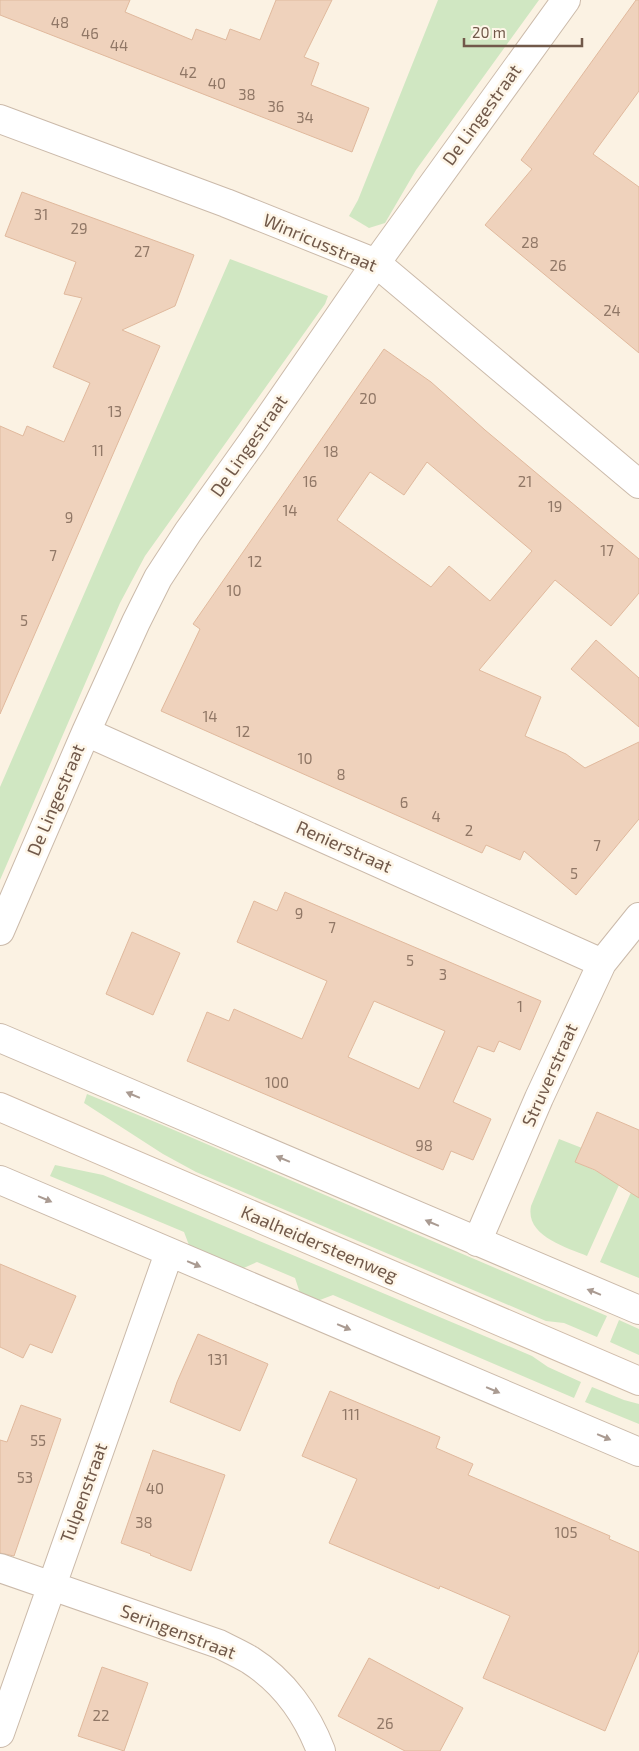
<svg xmlns="http://www.w3.org/2000/svg" width="639" height="1751" viewBox="0 0 639 1751" font-family="'Exo 2',sans-serif">
  <style>
    .green { fill: #d0e7c2 }
    .building { fill: #efd2bc; stroke: #e0b99d; fill-rule: evenodd }
    .lines { fill: none; stroke-linecap: round; stroke-linejoin: round }
    .street-casing { stroke: #cbbaaa; stroke-width: 30 }
    .secondary-casing { stroke: #d0bcaa; stroke-width: 30 }
    .street { stroke: #fff; stroke-width: 28 }
    .secondary { stroke: #fff; stroke-width: 28 }
    .oneway { fill: #aa9b92 }
    .labels { text-anchor: middle; stroke-width: 5; stroke-linejoin: round; paint-order: stroke }
    .number-label { font-size: 15px; fill: #907766 }
    .street-label { font-size: 18px; fill: #71594a; stroke: #fef6e8 }
  </style>
  <rect width="100%" height="100%" fill="#fbf2e3"/>
  <path class="green" d="M438 0H539L416 170 385 223 369 228 349 216 358 200Z
    M230 259 328 296 325 304 145 556 120 603 0 880V787Z
    M87 1094 160 1124 607 1316 597 1337 564 1323 546 1321 196 1172 163 1154 84 1103Z
    M559 1139 582 1148 576 1162 619 1181 617 1184 619 1185 587 1256C566 1247 525 1236 531 1206Z
    M55 1165 103 1175 532 1356 548 1367 581 1382 574 1398 333 1295 312 1303 302 1299 295 1278 257 1262 237 1271 192 1253 184 1232 50 1176Z
    M639 1189V1278L600 1262 632 1190Z
    M619 1320 639 1329V1355L610 1342Z
    M592 1387 624 1400 639 1404V1424L585 1402Z"/>
  <path class="building" d="M0 0H130L125 12 192 40 196 29 226 40 230 29 260 40 276 0H332L304 57 319 63 311 85 369 108 352 152 0 15Z
    M636 0H639V91L593 154 639 187V353L485 225 532 169 521 160Z
    M22 192 194 255 175 306 122 330 160 346 0 714V426L23 436 27 426 64 442 90 383 53 367 82 298 64 294 76 262 5 236Z
    M384 349 431 382 485 430 639 559V593L611 626 555 580 479 670 541 697 525 736 566 754 585 768 639 742V819L576 895 524 851 520 860 486 845 482 853 161 711 200 629 193 624ZM427 462 532 551 490 601 449 566 431 587 337 520 370 472 404 495Z
    M596 640 639 678V727L571 669Z
    M285 892 541 1001 520 1050 499 1041 494 1052 478 1046 453 1102 491 1119 473 1160 451 1151 443 1170 187 1061 207 1012 229 1021 234 1009 302 1039 327 981 237 942 254 901 277 911ZM374 1001 445 1031 419 1089 348 1057Z
    M132 932 180 953 153 1015 106 994Z
    M597 1112 639 1130V1198L595 1170 575 1162Z
    M0 1264 76 1296 52 1353 30 1344 23 1358 0 1347Z
    M198 1334 268 1364 240 1431 170 1402 177 1382Z
    M330 1391 440 1437 436 1448 473 1464 468 1475 610 1536 609 1539 639 1552V1650L605 1731 483 1678 510 1616 440 1586 439 1589 329 1543 357 1479 302 1456Z
    M21 1405 61 1419 14 1556 0 1553V1440L7 1442Z
    M153 1450 225 1475 191 1571 150 1555 151 1554 121 1543Z
    M369 1658 463 1708 440 1751H405L338 1716Z
    M102 1667 148 1683 124 1751 78 1736Z"/>
  <g class="lines">
    <defs>
      <path id="street" d="M0 119 226 203 376 263 639 484
        M86 732 602 963
        M0 931 86 732 136 622 158 578 188 532 253 441 376 263 566 0
        M0 1038 639 1310
        M0 1180 639 1452
        M477 1242 539 1098 602 963 639 917
        M0 1568 219 1644C229 1649 240 1654 250 1660 283 1681 307 1714 321 1751
        M0 1733 169 1253"/>
      <path id="secondary" d="M0 1107 639 1381"/>
    </defs>
    <use href="#street" class="street-casing"/>
    <use href="#secondary" class="secondary-casing"/>
    <use href="#street" class="street"/>
    <use href="#secondary" class="secondary"/>
  </g>
  <defs><path id="oneway-solid" d="M-6-.8H1V-3.2L6.5 0L1 3.2V.8H-6Z" transform="scale(1.25)"/></defs>
  <g class="oneway">
    <use href="#oneway-solid" transform="translate(133 1095) rotate(-157)"/>
    <use href="#oneway-solid" transform="translate(283 1159) rotate(-157)"/>
    <use href="#oneway-solid" transform="translate(45 1199) rotate(23)"/>
    <use href="#oneway-solid" transform="translate(432 1223) rotate(-157)"/>
    <use href="#oneway-solid" transform="translate(194 1264) rotate(23)"/>
    <use href="#oneway-solid" transform="translate(594 1292) rotate(-158)"/>
    <use href="#oneway-solid" transform="translate(344 1327) rotate(23)"/>
    <use href="#oneway-solid" transform="translate(493 1390) rotate(23)"/>
    <use href="#oneway-solid" transform="translate(604 1437) rotate(23)"/>
  </g>
  <g class="labels">
    <g class="number-label">
      <text x="60" y="28">48</text>
      <text x="90" y="39">46</text>
      <text x="119" y="51">44</text>
      <text x="188" y="78">42</text>
      <text x="217" y="89">40</text>
      <text x="247" y="100">38</text>
      <text x="276" y="112">36</text>
      <text x="305" y="123">34</text>
      <text x="41" y="220">31</text>
      <text x="79" y="234">29</text>
      <text x="530" y="248">28</text>
      <text x="142" y="257">27</text>
      <text x="558" y="271">26</text>
      <text x="612" y="316">24</text>
      <text x="368" y="404">20</text>
      <text x="115" y="417">13</text>
      <text x="98" y="456">11</text>
      <text x="331" y="457">18</text>
      <text x="310" y="487">16</text>
      <text x="525" y="487">21</text>
      <text x="555" y="512">19</text>
      <text x="290" y="516">14</text>
      <text x="69" y="523">9</text>
      <text x="607" y="556">17</text>
      <text x="53" y="561">7</text>
      <text x="255" y="567">12</text>
      <text x="234" y="596">10</text>
      <text x="24" y="626">5</text>
      <text x="210" y="722">14</text>
      <text x="243" y="737">12</text>
      <text x="305" y="764">10</text>
      <text x="341" y="780">8</text>
      <text x="404" y="808">6</text>
      <text x="436" y="822">4</text>
      <text x="469" y="836">2</text>
      <text x="597" y="851">7</text>
      <text x="574" y="879">5</text>
      <text x="299" y="919">9</text>
      <text x="332" y="933">7</text>
      <text x="410" y="966">5</text>
      <text x="443" y="980">3</text>
      <text x="520" y="1012">1</text>
      <text x="277" y="1088">100</text>
      <text x="424" y="1151">98</text>
      <text x="218" y="1365">131</text>
      <text x="351" y="1420">111</text>
      <text x="38" y="1446">55</text>
      <text x="25" y="1483">53</text>
      <text x="155" y="1494">40</text>
      <text x="144" y="1528">38</text>
      <text x="566" y="1538">105</text>
      <text x="101" y="1721">22</text>
      <text x="385" y="1729">26</text>
    </g>
    <g class="street-label">
      <text transform="translate(482 115) rotate(-54)" y="6">De Lingestraat</text>
      <text transform="translate(320 243) rotate(23)" y="6">Winricusstraat</text>
      <text transform="translate(249 446) rotate(-55)" y="6">De Lingestraat</text>
      <text transform="translate(56 800) rotate(-67)" y="6">De Lingestraat</text>
      <text transform="translate(344 847) rotate(24)" y="6">Renierstraat</text>
      <text transform="translate(550 1075) rotate(-66)" y="6">Struverstraat</text>
      <text transform="translate(319 1244) rotate(23)" y="6">Kaalheidersteenweg</text>
      <text transform="translate(84 1493) rotate(-70)" y="6">Tulpenstraat</text>
      <text transform="translate(178 1632) rotate(21)" y="6">Seringenstraat</text>
    </g>
  </g>
  <path d="M464 38v8h118v-8" fill="none" stroke="#71594a" stroke-width="2.5"/>
  <text x="472" y="38" font-size="15" fill="#71594a" stroke="#fef6e8" stroke-width="4" paint-order="stroke">20 m</text>
</svg>
